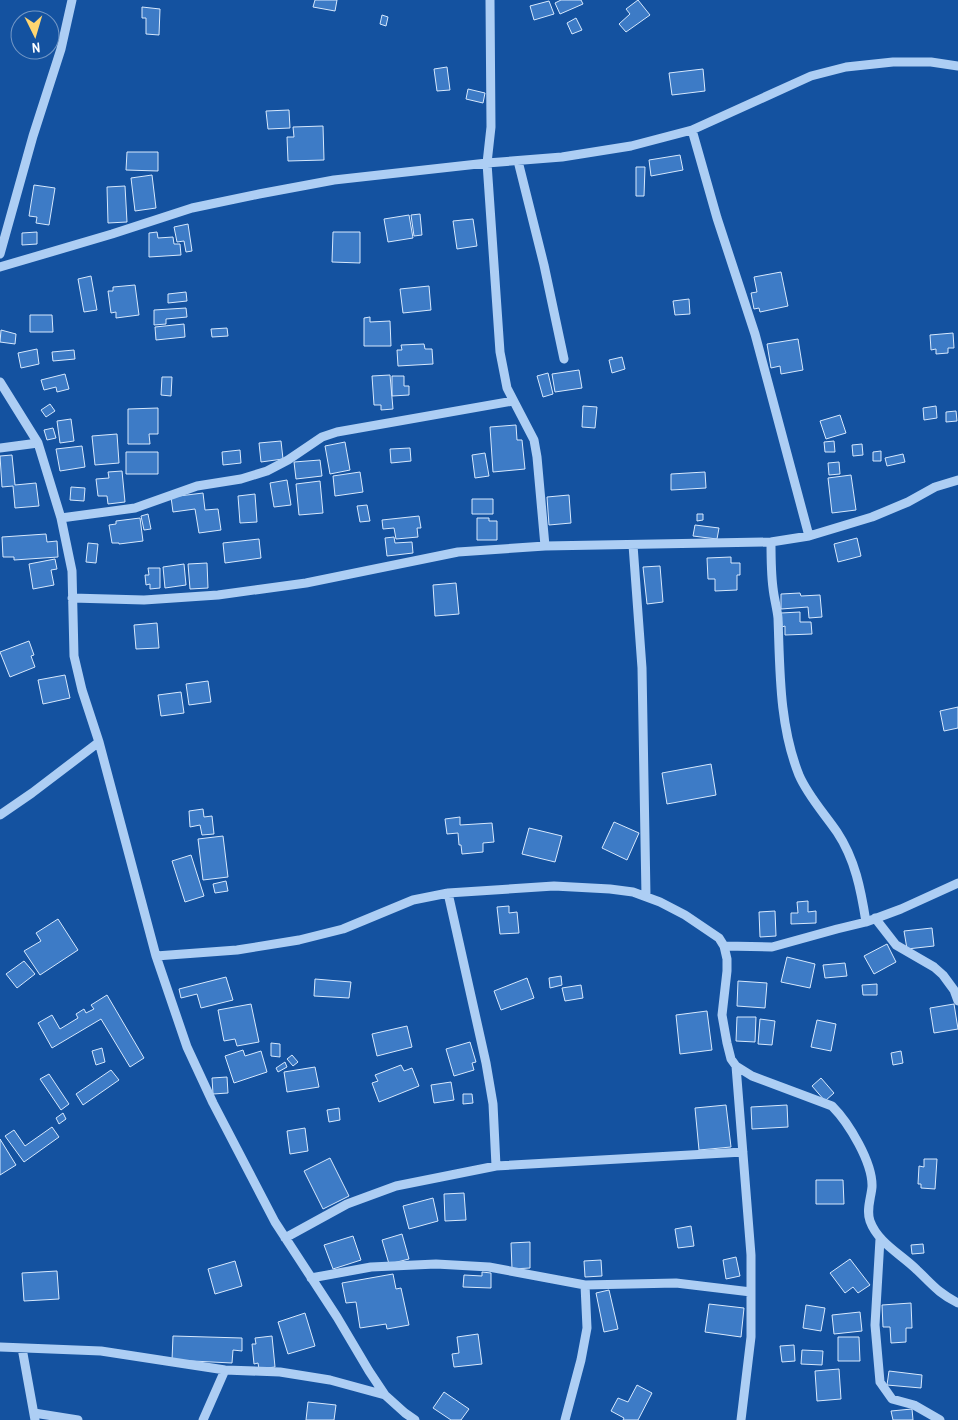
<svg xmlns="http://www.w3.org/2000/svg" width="958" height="1420" viewBox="0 0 958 1420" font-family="'Archivo Narrow',sans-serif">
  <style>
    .building { fill: #3d7bc6; stroke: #d6e8fd }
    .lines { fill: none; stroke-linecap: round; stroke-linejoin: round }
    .minor { stroke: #adcef4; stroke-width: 9 }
  </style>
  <rect width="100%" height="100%" fill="#1452a0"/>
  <path class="building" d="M315 0H337L335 11 313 7Z
    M561 0H581L583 4 560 14 555 3Z
    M638 0 650 15 626 32 619 24 630 14 626 9Z
    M549 1 554 14 534 20 530 6Z
    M142 7 160 9 159 35 146 34V18H142Z
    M382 15 388 17 386 26 380 24Z
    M576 18 582 30 572 34 567 23Z
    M447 67 450 90 437 91 434 69Z
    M703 69 705 91 672 95 669 73Z
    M468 89 485 93 483 103 466 99Z
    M289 110 290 128 268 129 266 111Z
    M323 126 324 160 288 161 287 137H294L293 127Z
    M127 152H158V171L126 170Z
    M680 155 683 170 651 176 649 160Z
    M636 167H645L644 196H636Z
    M152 175 156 208 135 211 131 178Z
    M34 185 55 188 49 225 36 223 37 217 29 216Z
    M125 186 127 222 108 223 107 187Z
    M420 214 422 235 414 236 411 215Z
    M409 215 413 238 388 242 384 219Z
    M473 219 477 246 457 249 453 221Z
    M188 224 192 251 186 252 184 241 177 242 174 227Z
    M37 232V244L22 245V233Z
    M157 232 158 238 173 237 174 244H180L181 255 149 257V233Z
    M333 232H360V263L332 262Z
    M781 272 788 306 760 312 759 308 754 309 751 293 757 292 754 277Z
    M91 276 97 310 84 312 78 279Z
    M135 285 139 315 116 318V312L111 313 108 291H113V287Z
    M429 286 431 310 403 313 400 289Z
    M186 292 187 301 168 303V294Z
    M689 299 690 314 675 315 673 301Z
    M186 308 187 317 166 319V324L154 325V310Z
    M30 315H52L53 332H30Z
    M370 317V322L390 321 391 346H364V318Z
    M184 324 185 337 156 340 155 327Z
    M227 328 228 336 212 337 211 329Z
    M1 330 16 334 15 344 0 342Z
    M953 333 954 348H948V353L936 354V349L931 350 930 335Z
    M798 339 803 370 781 374 780 366 771 368 767 344Z
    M424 344 425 349H432L433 364 398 366 397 350H402L401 345Z
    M37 349 39 364 21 368 18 353Z
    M74 350 75 359 53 361 52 352Z
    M622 357 625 369 612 373 609 360Z
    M579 370 582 388 555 392 552 374Z
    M548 373 553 394 543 397 537 376Z
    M65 374 69 389 57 392 56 387 44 390 41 380Z
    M390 375 393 409 381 410V405H374L372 376Z
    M392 376H404V386H409V395L392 396Z
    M162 377H172L171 396 161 395Z
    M50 404 55 411 46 417 41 410Z
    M583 406 597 407 595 428 582 427Z
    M936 406 937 418 924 420 923 408Z
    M158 408V434H149L150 444H128V409Z
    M956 411 957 421 946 422V412Z
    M840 415 846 433 826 439 820 421Z
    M71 419 74 441 60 443 57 421Z
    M516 425 517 440H522L525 469 493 472 490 427Z
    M53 428 56 438 47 440 44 430Z
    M117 434 119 463 95 465 92 436Z
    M281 441 283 459 261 462 259 443Z
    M834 441 835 452H825L824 442Z
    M345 442 350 470 330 474 325 446Z
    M862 444 863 455 853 456 852 445Z
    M82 446 85 467 60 471 56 449Z
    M410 448 411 461 391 463 390 449Z
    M240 450 241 463 223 465 222 452Z
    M881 451V461H873V452Z
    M126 452H158V474H126Z
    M485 453 489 476 475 478 472 455Z
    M903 454 905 462 887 466 885 458Z
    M12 455 15 485 36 483 39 506 15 508 13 486 2 487 0 456Z
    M320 460 322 476 296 479 294 462Z
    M839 462 840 474 829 475 828 463Z
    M122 471 125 502 108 504 107 496H98L96 479 109 478 108 472Z
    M360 472 363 492 335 496 333 476Z
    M705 472 706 488 671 490V474Z
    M851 475 856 510 832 513 828 478Z
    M287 480 291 505 274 507 270 483Z
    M320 481 323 513 299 515 296 484Z
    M71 487 85 488 84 501 70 500Z
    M203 493 205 510 218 509 221 530 199 533 195 509 173 512 171 497Z
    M255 494 257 522 240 523 238 496Z
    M569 495 571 523 549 525 547 497Z
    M472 499H493V514H472Z
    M367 505 370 521 360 522 357 506Z
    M148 514 151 529 144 530 141 516Z
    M697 514H703V520L697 521Z
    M419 516 421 528H417L418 537 396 539 394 528 383 529 382 520Z
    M140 518 143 541 119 544V543H112L109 525 116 524V521Z
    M477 518H489V521H497V540H477Z
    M695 525 719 528 717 539 693 536Z
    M46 534 47 542 57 541 58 557 14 560V557H3L2 537Z
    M394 537 395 543 412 542 413 553 387 556 385 538Z
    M857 538 861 556 838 562 834 544Z
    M259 539 261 558 225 563 223 543Z
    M88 543 98 544 96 563 86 562Z
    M731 557V563H740V575H737V590L715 591V579H708L707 558Z
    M55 559 57 569 51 570 54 585 33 589 29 564Z
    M207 563 208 588 190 589 188 564Z
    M184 564 186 585 165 588 163 567Z
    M660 566 663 602 647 604 643 567Z
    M148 568H160V588L150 589V584L146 585 145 575H149Z
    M456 583 459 614 435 616 433 585Z
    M800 593 801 596 820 595 822 617 809 618 808 607 781 609V594Z
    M800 612V622H811L812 634 785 635V626L782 627 781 613Z
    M157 623 159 648 136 649 134 625Z
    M29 641 34 655 31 656 35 667 10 677 0 652Z
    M65 675 70 698 43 704 38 680Z
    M208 681 211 702 189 705 186 684Z
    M181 692 184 713 161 716 158 695Z
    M958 707V728L944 731 940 711Z
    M711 764 716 795 667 804 662 773Z
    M203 809 204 817 212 816 214 834 202 835 200 825 190 827 189 811Z
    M460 817V825L492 823 494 842 483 843V852L462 854 461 845H459L458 833 447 834 445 819Z
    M614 822 639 833 627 860 602 848Z
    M529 828 562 836 555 862 522 854Z
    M223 836 228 877 203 880 198 839Z
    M191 855 204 896 185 902 172 861Z
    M226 881 228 891 215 893 213 884Z
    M808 901V912L816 911V923L791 924V913H798L797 902Z
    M509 906V913L517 912 519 933 500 934 497 907Z
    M775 911 776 936 760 937 759 912Z
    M58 919 78 950 40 975 24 951 41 941 36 933Z
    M932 928 934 946 907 949 904 931Z
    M887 944 896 962 874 974 864 956Z
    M787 957 815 964 810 988 781 982Z
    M24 961 35 974 17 988 6 974Z
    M845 963 847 976 825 978 823 965Z
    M561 976 562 985 550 988 549 978Z
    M226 977 233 1000 201 1008 197 994 181 998 179 989Z
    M527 978 534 998 501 1010 494 991Z
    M315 979 351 982 349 998 314 996Z
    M738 981 767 983 765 1008 737 1006Z
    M877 984V995H863L862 985Z
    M581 985 583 998 565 1001 562 988Z
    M107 995 144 1058 130 1067 101 1019 52 1048 38 1023 52 1015 60 1029 78 1018 76 1014 84 1009 86 1013 94 1009 91 1005Z
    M251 1004 259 1042 237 1046 235 1039 224 1041 218 1010Z
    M954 1004 958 1029 934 1033 930 1008Z
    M707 1011 712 1050 680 1054 676 1015Z
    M737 1017H756L755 1042 736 1041Z
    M760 1019 775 1021 772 1045 758 1044Z
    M817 1020 836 1024 831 1051 811 1047Z
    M407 1026 412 1047 377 1056 372 1034Z
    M470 1042 476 1062 472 1063 474 1070 454 1076 446 1049Z
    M271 1043 280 1044V1057L271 1056Z
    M102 1048 105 1062 96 1065 92 1051Z
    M243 1050 245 1056 261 1051 267 1072 234 1083 225 1056Z
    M901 1051 903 1063 893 1065 891 1053Z
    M292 1055 298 1062 293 1066 287 1059Z
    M285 1062 287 1067 278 1072 276 1068Z
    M401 1065 404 1071 412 1068 419 1086 379 1102 372 1083 378 1081 375 1075Z
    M315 1067 319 1087 287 1092 284 1072Z
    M111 1070 119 1080 83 1105 76 1094Z
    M49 1074 69 1104 61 1110 40 1079Z
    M227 1077 228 1093 213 1094 212 1078Z
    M821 1078 834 1093 825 1101 812 1086Z
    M451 1082 454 1100 434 1103 431 1085Z
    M463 1094H472L473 1103 463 1104Z
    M726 1105 731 1147 699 1150 695 1108Z
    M787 1105 788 1127 752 1129 751 1107Z
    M339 1108 340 1120 329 1122 327 1110Z
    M63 1113 66 1119 59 1124 56 1118Z
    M52 1127 59 1137 24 1162 5 1136 14 1130 25 1146Z
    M305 1128 308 1151 290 1154 287 1131Z
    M0 1139 16 1165 0 1175Z
    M330 1158 349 1196 323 1209 304 1171Z
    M924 1159H937L935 1189 921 1188V1184H918L919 1166 924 1167Z
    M816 1180H843L844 1204H816Z
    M464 1193 466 1220 445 1221 444 1194Z
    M433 1198 438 1221 409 1229 403 1206Z
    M691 1226 694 1246 678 1248 675 1229Z
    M402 1234 409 1259 389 1264 382 1240Z
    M353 1236 361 1260 333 1269 324 1245Z
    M530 1242V1268L512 1269 511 1243Z
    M923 1244 924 1253 912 1254 911 1245Z
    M736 1257 740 1276 726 1279 723 1260Z
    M850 1259 870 1285 858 1293 853 1287 845 1293 830 1273Z
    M601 1260 602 1276 585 1277 584 1261Z
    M235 1261 242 1286 215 1294 208 1269Z
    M57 1271 59 1299 24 1301 22 1273Z
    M482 1272 491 1273V1288L463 1287 464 1275 482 1276Z
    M393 1274 396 1289 401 1288 409 1325 387 1329 386 1324 360 1328 356 1302 346 1303 342 1283Z
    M609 1290 618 1329 604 1332 596 1293Z
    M911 1303 912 1328H906V1342L891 1343 890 1327H883L882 1305Z
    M709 1304 744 1308 741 1337 705 1332Z
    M806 1305 825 1308 821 1331 803 1328Z
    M860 1312 862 1331 834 1334 832 1315Z
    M305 1313 315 1346 288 1354 278 1322Z
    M478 1334 482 1364 454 1367 452 1354 459 1353 457 1337Z
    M173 1336 242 1338V1351L233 1350 232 1363 172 1360Z
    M272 1336 275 1367 259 1369 258 1363 254 1364 252 1344H256L255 1338Z
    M838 1337H859L860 1361H838Z
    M794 1345 795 1361 782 1362 780 1346Z
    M802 1350 823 1351 822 1365 801 1364Z
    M839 1369 841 1399 817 1401 815 1371Z
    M889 1371 922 1375 921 1388 887 1385Z
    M637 1385 652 1393 638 1420H623L624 1418 611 1411 618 1398 628 1402Z
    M444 1392 469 1409 461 1420H451L433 1408Z
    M308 1402 336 1405 334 1420H306Z
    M912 1409 913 1420H893L891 1411Z"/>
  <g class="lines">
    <path class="minor" d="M490 0 491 127 487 163 500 352 507 388 534 440 537 457 545 546
      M692 130 717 218 755 334 809 536
      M518 161 544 265 564 359
      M0 254 33 136 61 49 72 0
      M0 267 112 234 192 208 259 194 334 180 487 163 562 157 631 146 692 130 811 76 846 67 893 62H931L958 66
      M0 382 38 443 61 518 72 571 74 656 82 690 99 742 156 956 187 1047 213 1103 275 1222 337 1317 369 1371 385 1395 405 1413 415 1420
      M0 448 38 443
      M61 518 135 508 197 486 241 479 267 471 288 460 322 437 337 432 513 401
      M771 542C771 557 771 573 773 588 774 598 777 608 778 618 780 670 779 725 799 775 808 796 824 813 837 832 855 859 861 890 866 922
      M633 545 642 668 646 896
      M72 598 144 600 218 595 306 583 458 552 545 546 771 542 809 536 872 517 908 502 935 487 958 480
      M0 815 32 793 99 742
      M448 893 486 1063 493 1104 496 1166
      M875 918 896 945 934 967 943 975 954 990 958 1001
      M724 946 772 947 837 929 866 922 901 909 958 883
      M156 956 237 950 299 940 343 929 413 900 448 893 554 886 610 889 633 892 660 902 685 915 719 938 724 946 727 959V971L722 1015 727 1043 731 1059 736 1066 752 1076 832 1106C849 1123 873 1163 872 1187 871 1198 866 1210 870 1221 878 1243 901 1254 917 1270 932 1284 938 1293 958 1303
      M736 1066 751 1255V1337L741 1420
      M285 1238 347 1204 396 1186 496 1166 743 1152
      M880 1239 875 1325 880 1382 892 1399 914 1405 940 1420
      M311 1278 371 1267 436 1264 489 1267 585 1285 676 1283 751 1292
      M0 1347 101 1351 225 1370 280 1372 330 1380 385 1395
      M22 1348 35 1420
      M34 1413 78 1420
      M203 1420 225 1370
      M565 1420 581 1360 587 1328 585 1285"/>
  </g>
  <g transform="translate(35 35) rotate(175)"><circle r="24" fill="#1452a0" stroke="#7297c6"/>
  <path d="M0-4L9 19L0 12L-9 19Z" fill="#ffd570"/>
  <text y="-8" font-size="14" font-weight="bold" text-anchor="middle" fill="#ffffff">N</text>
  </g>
</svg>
